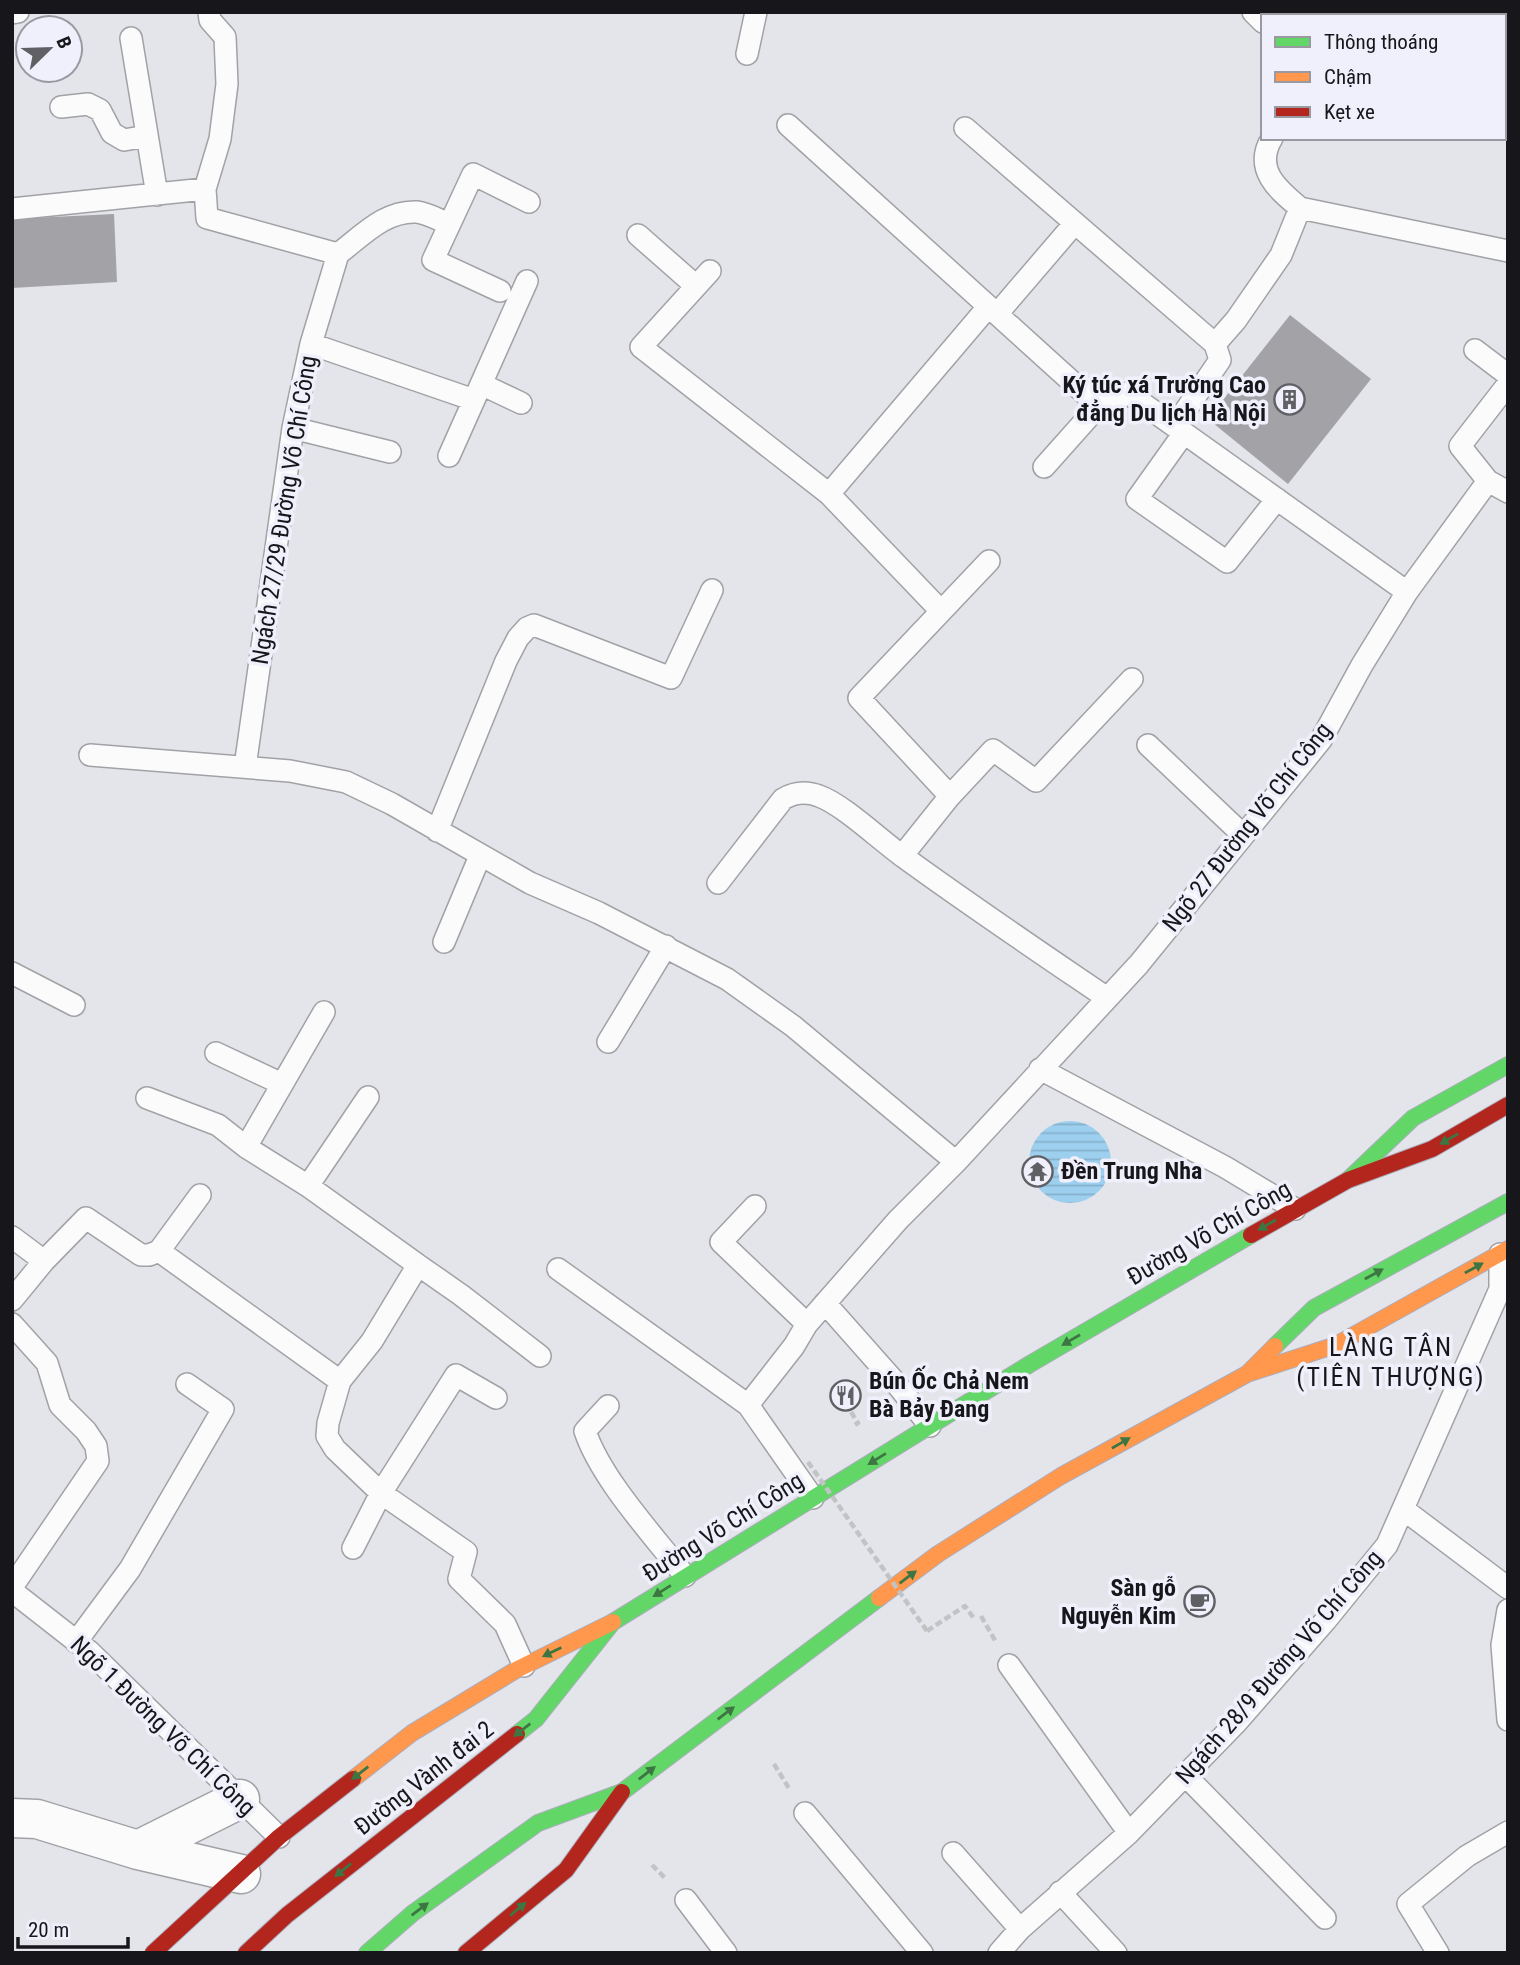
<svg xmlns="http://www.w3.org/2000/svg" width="1520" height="1965" viewBox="0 0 1520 1965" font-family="'Roboto Condensed',sans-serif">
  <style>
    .water { fill: url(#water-rules) }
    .building { fill: #a2a2a7 }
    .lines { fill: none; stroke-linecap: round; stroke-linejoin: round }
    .lane-casing { stroke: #a1a2a6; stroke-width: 24 }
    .street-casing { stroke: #a1a2a6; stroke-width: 41 }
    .fast-casing { stroke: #acadbc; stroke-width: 18 }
    .slow-casing { stroke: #acadbc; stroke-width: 18 }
    .jam-casing { stroke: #acadbc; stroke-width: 18 }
    .path { stroke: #c2c3c5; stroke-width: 4.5; stroke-dasharray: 7 3.5; stroke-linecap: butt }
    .lane { stroke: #fbfbfc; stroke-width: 21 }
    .street { stroke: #fbfbfc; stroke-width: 38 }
    .fast { stroke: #63d668; stroke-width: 16 }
    .slow { stroke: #ff974d; stroke-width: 16 }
    .jam { stroke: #b3261e; stroke-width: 16 }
    .path-bridge { stroke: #c2c3c5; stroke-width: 4.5; stroke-dasharray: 7 3.5; stroke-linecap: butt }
    .oneway { fill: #3d7642 }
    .labels { text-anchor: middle; stroke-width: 7; stroke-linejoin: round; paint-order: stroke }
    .poi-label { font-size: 24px; font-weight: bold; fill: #17171b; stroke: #eff0fb; text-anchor: end }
    .street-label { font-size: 24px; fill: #17171b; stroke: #eff0fb }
    .neighbourhood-label { font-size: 26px; letter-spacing: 2px; fill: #17171b; stroke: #eff0fb }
  </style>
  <defs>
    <pattern id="water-rules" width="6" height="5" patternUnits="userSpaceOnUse" patternTransform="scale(1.75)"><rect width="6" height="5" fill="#9dcfee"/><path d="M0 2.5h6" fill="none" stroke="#86b1cc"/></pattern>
  </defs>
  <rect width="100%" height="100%" fill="#e4e5eb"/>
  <path class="water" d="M1029 1162a41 41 0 1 1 82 0a41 41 0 1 1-82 0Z"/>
  <path class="building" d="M114 214 117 282 12 288V219Z
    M1290 315 1371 379 1288 484 1208 419Z"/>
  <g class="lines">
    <defs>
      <path id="lane" d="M209 12 210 20 225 37 227 84 220 139 205 189 207 218 338 254 311 344 293 428 245 767
        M1253 12 1263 22
        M1331 12V16
        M12 13 18 12
        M131 38 157 195
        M747 54 756 12
        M61 107 88 104 100 110 112 133 124 140 147 136
        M788 125 1092 400 1095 405 1093 412 1044 467
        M965 128 1215 344
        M1272 138C1253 169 1278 190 1300 208L1508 251
        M12 209 205 189
        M638 235 696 286
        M338 254C362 236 385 210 417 212 427 213 439 220 449 224
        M710 271 641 347 829 494
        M500 291 433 260 473 174 529 202
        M997 314 1075 223
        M311 344 474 400 527 281
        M1475 350 1508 375
        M481 384 521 403
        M1093 412 1128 393 1407 592
        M1175 426 1220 360 1215 344 1236 320 1281 255 1300 208
        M293 428 390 452
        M1184 433 1137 499 1227 562 1277 499
        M449 456 474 400
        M1488 481 1460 446 1508 384
        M941 611 829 494 988 307
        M1148 745 1243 835
        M90 755 290 771 346 782 392 804 530 883 599 913 727 979 793 1026 956 1162
        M950 796 859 698 989 561
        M437 831 506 661 518 638 527 628 534 625 671 678 712 590
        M902 856 950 796 993 750 1036 781 1132 679
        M718 883 783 799C795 792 806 791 819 796 842 804 879 839 901 855 968 904 1038 951 1107 998
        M444 942 480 856
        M12 973 74 1005
        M324 1012 246 1147 308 1186 418 1265 372 1341 340 1381 328 1423 327 1436 335 1449 381 1493 466 1552 459 1579 505 1624 524 1666
        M608 1042 666 946
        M216 1053 282 1084
        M1040 1069 1225 1167 1295 1209
        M147 1098 218 1125 246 1147
        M308 1186 368 1097
        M755 1206 721 1242 807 1324
        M12 1237 44 1261
        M159 1251 340 1381
        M159 1251 200 1195
        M418 1265 461 1295 540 1356
        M558 1269 748 1405
        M12 1300 44 1261 86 1218 141 1255H149L159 1251
        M825 1303 895 1382 930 1426
        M12 1324 47 1363 60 1405 86 1431 96 1446 98 1461 12 1587
        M608 1406 585 1431C601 1479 653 1535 685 1576
        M813 1498 748 1405 794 1346 807 1324 898 1220 956 1162 1139 964 1321 740 1362 665 1407 592 1488 481 1508 492
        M1403 1509 1508 1588
        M353 1548 381 1493 456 1375 496 1398
        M12 1591 90 1652 279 1837
        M1508 1610 1502 1645 1508 1720
        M76 1642 130 1569 223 1409 187 1384
        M1009 1665 1129 1833
        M1185 1775 1325 1918
        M805 1813 922 1953
        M953 1853 1020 1929
        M1060 1892 1116 1953
        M686 1900 726 1953
        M999 1953 1020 1929 1129 1833 1235 1724 1326 1620 1387 1545 1500 1289V1254
        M1438 1953 1408 1904 1467 1856 1508 1832"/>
      <path id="street" d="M12 1818 37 1819 138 1850 241 1874
        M138 1850 240 1799"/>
      <path id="fast" d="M1348 1180 1413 1118 1508 1065
        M1275 1346 1314 1308 1508 1202
        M517 1734 536 1719 613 1622 1030 1364 1251 1235
        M367 1953 413 1913 538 1823 622 1792 879 1598"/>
      <path id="slow" d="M1247 1374 1336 1345 1508 1249
        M879 1598 938 1554 1061 1476 1247 1374 1275 1346
        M353 1779 412 1733 516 1670 613 1622"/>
      <path id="jam" d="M1251 1235 1348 1180 1432 1149 1508 1105
        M153 1953 279 1837 353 1779
        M246 1953 287 1915 517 1734
        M466 1953 566 1870 622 1792"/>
    </defs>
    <use href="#lane" class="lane-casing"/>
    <use href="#street" class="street-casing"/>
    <use href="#fast" class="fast-casing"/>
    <use href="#slow" class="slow-casing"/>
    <use href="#jam" class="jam-casing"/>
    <path class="path" d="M851 1412 858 1423 855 1425
      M981 1616 996 1642
      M927 1631 965 1606 975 1620
      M774 1764 790 1790
      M652 1865 666 1879"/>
    <use href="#lane" class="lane"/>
    <use href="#street" class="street"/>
    <use href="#fast" class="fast"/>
    <use href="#slow" class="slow"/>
    <use href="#jam" class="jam"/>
    <path class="path-bridge" d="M808 1462 927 1631"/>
  </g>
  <defs><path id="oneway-solid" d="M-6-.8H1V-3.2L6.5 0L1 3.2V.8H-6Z" transform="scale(1.75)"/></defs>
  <g class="oneway">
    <use href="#oneway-solid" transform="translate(1449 1139) rotate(150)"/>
    <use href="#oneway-solid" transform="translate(1267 1225) rotate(150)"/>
    <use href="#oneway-solid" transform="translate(1474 1268) rotate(-29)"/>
    <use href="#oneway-solid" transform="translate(1374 1274) rotate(-29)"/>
    <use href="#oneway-solid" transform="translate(1071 1340) rotate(150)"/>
    <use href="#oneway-solid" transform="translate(1121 1443) rotate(-30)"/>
    <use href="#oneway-solid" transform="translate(877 1459) rotate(148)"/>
    <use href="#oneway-solid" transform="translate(908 1577) rotate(-37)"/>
    <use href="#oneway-solid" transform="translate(662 1591) rotate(148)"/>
    <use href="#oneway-solid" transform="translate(552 1652) rotate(154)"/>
    <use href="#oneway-solid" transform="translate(726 1713) rotate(-37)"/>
    <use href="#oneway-solid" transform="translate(522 1730) rotate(142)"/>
    <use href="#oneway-solid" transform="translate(360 1773) rotate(142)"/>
    <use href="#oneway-solid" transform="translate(647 1773) rotate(-38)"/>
    <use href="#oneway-solid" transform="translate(343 1870) rotate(141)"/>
    <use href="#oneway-solid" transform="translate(420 1909) rotate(-37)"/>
    <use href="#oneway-solid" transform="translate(518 1909) rotate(-40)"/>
  </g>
  <defs>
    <symbol id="building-ring" viewBox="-11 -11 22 22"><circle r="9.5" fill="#eff0fb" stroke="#5f5f64" stroke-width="1.5"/><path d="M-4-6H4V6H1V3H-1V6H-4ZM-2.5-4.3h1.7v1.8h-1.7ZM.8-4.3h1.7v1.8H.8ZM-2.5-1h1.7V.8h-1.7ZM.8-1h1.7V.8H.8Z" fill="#5f5f64"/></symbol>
    <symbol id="temple-ring" viewBox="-11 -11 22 22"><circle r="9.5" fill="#eff0fb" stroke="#5f5f64" stroke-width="1.5"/><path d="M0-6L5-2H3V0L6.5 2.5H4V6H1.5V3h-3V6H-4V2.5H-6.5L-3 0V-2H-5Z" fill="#5f5f64"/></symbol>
    <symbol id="restaurant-ring" viewBox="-11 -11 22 22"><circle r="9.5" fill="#eff0fb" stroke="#5f5f64" stroke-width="1.5"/><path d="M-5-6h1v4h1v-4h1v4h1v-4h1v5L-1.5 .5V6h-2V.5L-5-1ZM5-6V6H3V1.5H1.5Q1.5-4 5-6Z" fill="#5f5f64"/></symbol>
    <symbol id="cafe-ring" viewBox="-11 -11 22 22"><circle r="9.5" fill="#eff0fb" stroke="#5f5f64" stroke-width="1.5"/><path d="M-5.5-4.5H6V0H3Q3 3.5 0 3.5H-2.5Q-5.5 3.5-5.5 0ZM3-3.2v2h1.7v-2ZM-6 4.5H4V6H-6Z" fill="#5f5f64"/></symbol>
  </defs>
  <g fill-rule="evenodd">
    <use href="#building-ring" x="1272" y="382" width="35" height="35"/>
    <use href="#temple-ring" x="1020" y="1154" width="35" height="35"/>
    <use href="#restaurant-ring" x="828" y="1378" width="35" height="35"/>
    <use href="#cafe-ring" x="1182" y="1584" width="35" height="35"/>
  </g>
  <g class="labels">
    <g class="poi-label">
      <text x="1266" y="393">Ký túc xá Trường Cao<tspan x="1266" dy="28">đẳng Du lịch Hà Nội</tspan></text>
      <text x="1061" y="1179" text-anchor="start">Đền Trung Nha</text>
      <text x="869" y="1389" text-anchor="start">Bún Ốc Chả Nem<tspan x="869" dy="28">Bà Bảy Đang</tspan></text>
      <text x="1176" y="1596">Sàn gỗ<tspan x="1176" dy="28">Nguyễn Kim</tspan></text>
    </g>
    <g class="street-label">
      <text transform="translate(284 510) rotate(-81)" y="8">Ngách 27/29 Đường Võ Chí Công</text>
      <text transform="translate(1247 827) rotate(-52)" y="8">Ngõ 27 Đường Võ Chí Công</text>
      <text transform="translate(1209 1233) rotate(-30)" y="8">Đường Võ Chí Công</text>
      <text transform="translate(723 1527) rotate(-32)" y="8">Đường Võ Chí Công</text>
      <text transform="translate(1279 1667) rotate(-49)" y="8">Ngách 28/9 Đường Võ Chí Công</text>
      <text transform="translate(163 1726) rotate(44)" y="8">Ngõ 1 Đường Võ Chí Công</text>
      <text transform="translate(424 1778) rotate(-38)" y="8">Đường Vành đai 2</text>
    </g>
    <g class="neighbourhood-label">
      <text x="1391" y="1356">LÀNG TÂN<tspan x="1391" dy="30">(TIÊN THƯỢNG)</tspan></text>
    </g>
  </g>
  <rect width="1520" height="1965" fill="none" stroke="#17171b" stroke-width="28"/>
  <rect x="1261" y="14" width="245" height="126" fill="#eff0fb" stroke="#9999a1" stroke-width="2"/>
  <rect x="1275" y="37" width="35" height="10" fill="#63d668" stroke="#9999a1" stroke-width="2"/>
  <text x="1324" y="49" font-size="21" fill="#17171b">Thông thoáng</text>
  <rect x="1275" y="72" width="35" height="10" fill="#ff974d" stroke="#9999a1" stroke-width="2"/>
  <text x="1324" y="84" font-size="21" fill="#17171b">Chậm</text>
  <rect x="1275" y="107" width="35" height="10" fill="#b3261e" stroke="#9999a1" stroke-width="2"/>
  <text x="1324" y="119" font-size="21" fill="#17171b">Kẹt xe</text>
  <g transform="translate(49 49) rotate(67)"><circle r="33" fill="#eff0fb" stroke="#9999a1" stroke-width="2"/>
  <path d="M0-5L12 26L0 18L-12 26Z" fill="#5f5f64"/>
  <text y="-10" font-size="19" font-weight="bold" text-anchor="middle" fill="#17171b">B</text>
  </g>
  <path d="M18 1937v10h110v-10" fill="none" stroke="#17171b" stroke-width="3.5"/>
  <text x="28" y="1937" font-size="21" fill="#17171b" stroke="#eff0fb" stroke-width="5" paint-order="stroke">20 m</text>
</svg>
